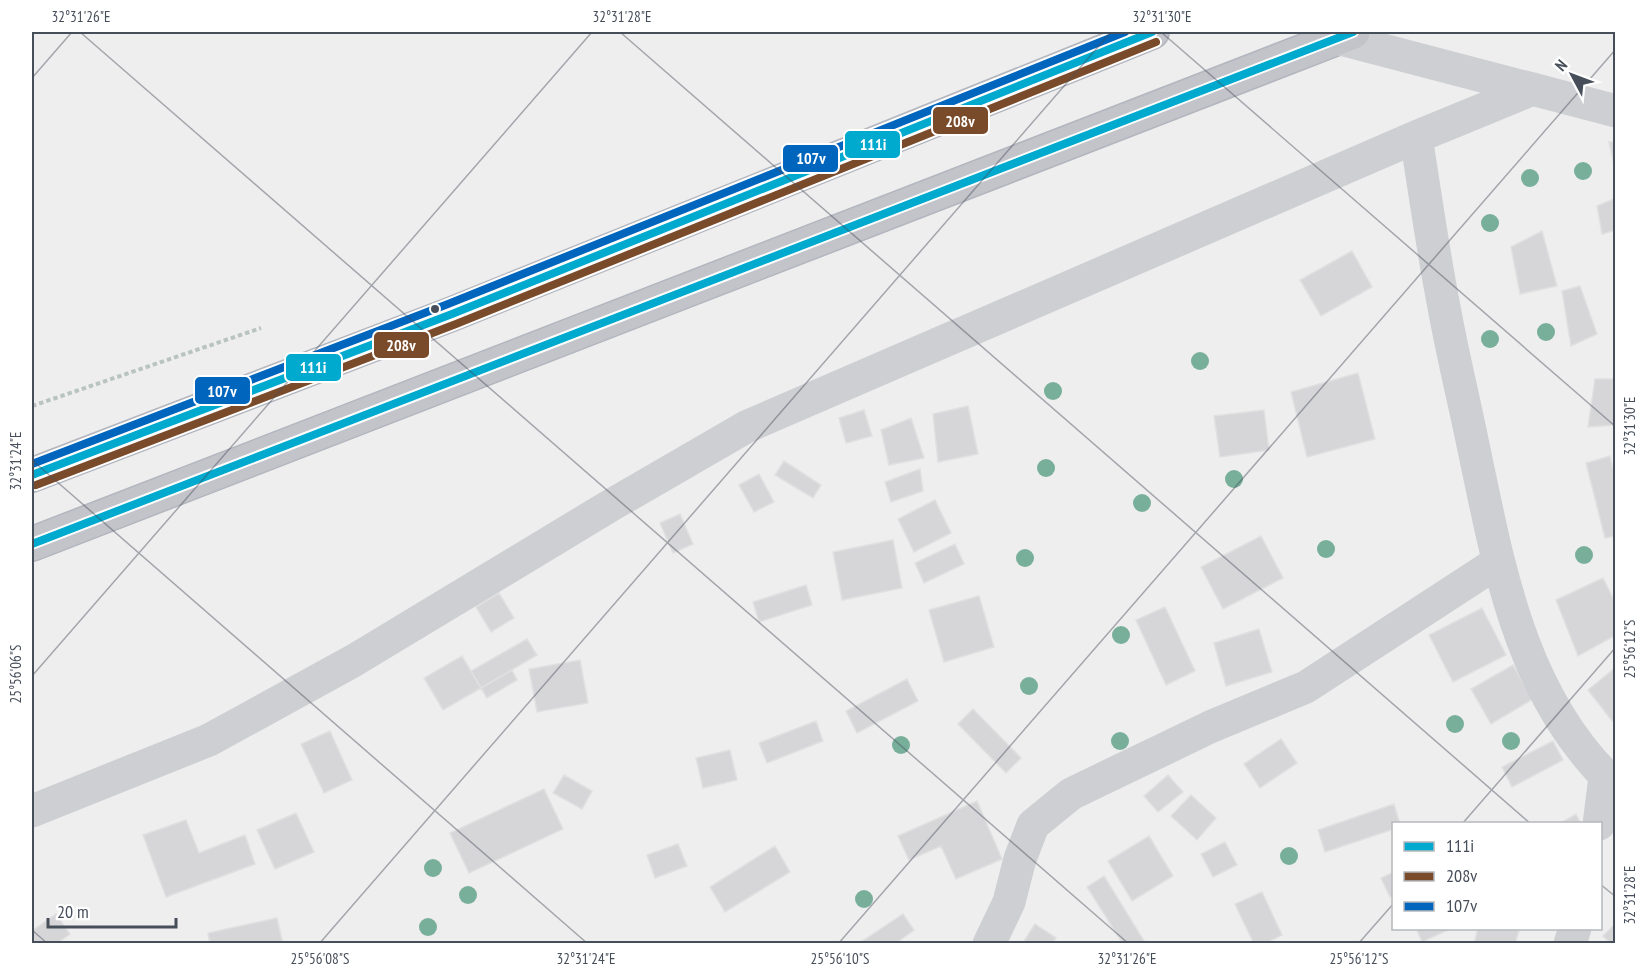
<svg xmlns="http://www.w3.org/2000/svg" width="1647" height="975" viewBox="0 0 1647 975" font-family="'PT Sans Narrow',sans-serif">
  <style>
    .building { fill: #d6d6d9; stroke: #e0e0e1; stroke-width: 1.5 }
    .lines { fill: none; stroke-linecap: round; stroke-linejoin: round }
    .trunk-casing { stroke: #b3b6be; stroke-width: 36 }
    .path { stroke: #b9c4c2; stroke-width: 4; stroke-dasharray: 4.5 3; stroke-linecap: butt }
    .minor { stroke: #cdcfd2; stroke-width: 33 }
    .trunk { stroke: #c2c4ca; stroke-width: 33 }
    .bus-1-casing { stroke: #fff; stroke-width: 12 }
    .bus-2-casing { stroke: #fff; stroke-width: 12 }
    .bus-3-casing { stroke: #fff; stroke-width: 12 }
    .bus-1 { stroke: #00a9ce; stroke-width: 8 }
    .bus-2 { stroke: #7a4b2a; stroke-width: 8 }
    .bus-3 { stroke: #0065bd; stroke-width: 8 }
    .tree { fill: #78af9b }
    .ticks { fill: none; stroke: #464e5a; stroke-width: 1.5; stroke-opacity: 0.45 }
    .bus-dot { fill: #464e5a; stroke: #fff; stroke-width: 2 }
    .line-badge { stroke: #fff; stroke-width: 2 }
    .badge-label { font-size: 16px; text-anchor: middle; font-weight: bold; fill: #fff }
    .neatline { fill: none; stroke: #464e5a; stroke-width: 2 }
    .ticks-label { font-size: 15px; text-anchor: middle; fill: #464e5a }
  </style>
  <rect width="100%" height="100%" fill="#efeeee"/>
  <path class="building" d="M1609 142H1616V174Z
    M1616 198V230L1602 234 1597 206Z
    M1542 231 1557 286 1520 294 1511 247Z
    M1352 251 1372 287 1321 316 1300 280Z
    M1580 286 1597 334 1571 346 1562 291Z
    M1358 373 1375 439 1307 457 1291 392Z
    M1595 379H1616V425L1588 427Z
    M968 406 978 454 938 462 933 414Z
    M864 410 872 436 846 443 839 418Z
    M1264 410 1269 450 1220 457 1214 416Z
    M911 418 924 458 889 465 881 430Z
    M1610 456 1616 481V536L1605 538 1586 463Z
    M784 461 821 485 813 498 775 475Z
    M920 469 923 491 891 502 885 482Z
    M759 474 774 502 754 512 739 485Z
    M935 500 951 533 914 552 898 519Z
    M680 514 693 544 673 553 660 523Z
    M1261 536 1283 578 1223 609 1201 567Z
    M893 540 902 588 842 600 833 552Z
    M955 544 964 564 924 583 915 563Z
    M1603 578 1616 604V635L1578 656 1556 600Z
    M806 585 812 605 759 622 753 602Z
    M499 593 514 618 491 632 476 607Z
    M979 596 994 647 944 662 929 610Z
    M1165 607 1195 671 1166 685 1136 620Z
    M1482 608 1506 655 1453 682 1429 635Z
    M1259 629 1272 672 1226 686 1214 643Z
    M527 639 537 655 481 688 471 671Z
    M462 656 481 688 443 710 424 678Z
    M580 660 588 703 537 712 529 669Z
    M1513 665 1533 699 1491 724 1471 689Z
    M1616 667V718L1612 721 1588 690Z
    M512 670 517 680 487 698 481 688Z
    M907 679 918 701 857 733 846 711Z
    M973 709 1021 758 1006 773 958 724Z
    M816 721 823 741 767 763 759 743Z
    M330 731 352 780 324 793 301 744Z
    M1281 739 1297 763 1260 788 1244 764Z
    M1553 741 1563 760 1512 787 1502 767Z
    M730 750 737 780 703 788 696 758Z
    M564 775 592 791 582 809 553 793Z
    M1168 775 1183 792 1158 812 1144 796Z
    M544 789 563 829 469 873 450 833Z
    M1191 795 1216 818 1197 840 1171 816Z
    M977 801 1002 859 956 879 941 846 909 860 898 836Z
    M1394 804 1400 824H1394V829L1325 852 1318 830Z
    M296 813 314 852 275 869 257 830Z
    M1576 814 1581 824H1559Z
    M186 820 199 853 245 835 255 864 166 897 143 835Z
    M1149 836 1173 876 1132 901 1108 861Z
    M1225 842 1237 865 1213 877 1201 854Z
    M678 844 687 866 655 878 647 855Z
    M775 846 790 872 725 912 710 887Z
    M1394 872V895L1390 897 1381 878Z
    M1104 876 1146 944H1123L1087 887Z
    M1262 892 1282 935 1264 944H1254L1235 904Z
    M56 914 70 934 56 944H32V931Z
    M903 914 914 930 895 944H858Z
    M277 918 283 944H210L208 933Z
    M1035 924 1056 938 1052 944H1022Z
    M1615 924 1616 944H1611L1603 936Z
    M1416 928H1452L1422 942Z
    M1478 928H1509L1519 931 1515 944H1474Z"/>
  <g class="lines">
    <defs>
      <path id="trunk" d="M32 475 452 314 1152 32
        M32 544 1353 32"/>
    </defs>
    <use href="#trunk" class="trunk-casing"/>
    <path class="path" d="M32 406 261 328"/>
    <path class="minor" d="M1337 38 1616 111
      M1416 137C1425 193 1433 251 1444 307 1452 352 1463 396 1472 440 1498 562 1519 697 1616 786
      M32 811 209 740 353 661 613 504 746 427 1416 137 1533 89
      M1599 824 1605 777
      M989 944 1009 902 1020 859 1033 825 1071 794 1210 727 1306 687 1498 562
      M1570 944 1575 928"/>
    <use href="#trunk" class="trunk"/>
    <defs>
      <path id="bus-1" d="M32 475 452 314 1152 32
        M32 544 1353 32"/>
      <path id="bus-2" d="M36 485 456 324 1156 42"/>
      <path id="bus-3" d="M32 464 448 304 1125 32"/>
    </defs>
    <use href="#bus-1" class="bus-1-casing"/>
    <use href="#bus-2" class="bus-2-casing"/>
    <use href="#bus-3" class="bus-3-casing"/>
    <use href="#bus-1" class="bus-1"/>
    <use href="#bus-2" class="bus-2"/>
    <use href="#bus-3" class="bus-3"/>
  </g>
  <g class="tree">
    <circle cx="1583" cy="171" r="9"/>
    <circle cx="1530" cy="178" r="9"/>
    <circle cx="1490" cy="223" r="9"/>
    <circle cx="1546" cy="332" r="9"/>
    <circle cx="1490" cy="339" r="9"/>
    <circle cx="1200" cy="361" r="9"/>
    <circle cx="1053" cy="391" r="9"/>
    <circle cx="1046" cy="468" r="9"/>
    <circle cx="1234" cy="479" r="9"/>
    <circle cx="1142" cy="503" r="9"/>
    <circle cx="1326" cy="549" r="9"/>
    <circle cx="1584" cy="555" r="9"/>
    <circle cx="1025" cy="558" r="9"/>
    <circle cx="1121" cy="635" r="9"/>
    <circle cx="1029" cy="686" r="9"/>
    <circle cx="1455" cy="724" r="9"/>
    <circle cx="1120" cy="741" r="9"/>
    <circle cx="1511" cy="741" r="9"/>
    <circle cx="901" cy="745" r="9"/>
    <circle cx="1289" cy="856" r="9"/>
    <circle cx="433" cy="868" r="9"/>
    <circle cx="468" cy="895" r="9"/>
    <circle cx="864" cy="899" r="9"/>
    <circle cx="428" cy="927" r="9"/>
  </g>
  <path class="ticks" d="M80 32 1129 944M620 32 1531 824M1161 32 1616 427M32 78 72 32M32 460 588 944M32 676 592 32M1462 824 1616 647M1600 884 1616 897M32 930 48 944M319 944 1111 32M838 944 1616 49M1358 944 1394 903"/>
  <circle class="bus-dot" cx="435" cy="309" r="5"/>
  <g class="line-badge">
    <rect x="932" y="106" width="57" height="29" rx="6" fill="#7a4b2a"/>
    <rect x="844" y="130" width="57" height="29" rx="6" fill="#00a9ce"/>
    <rect x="782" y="144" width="57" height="29" rx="6" fill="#0065bd"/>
    <rect x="373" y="331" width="57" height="28" rx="6" fill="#7a4b2a"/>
    <rect x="285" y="353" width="57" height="29" rx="6" fill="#00a9ce"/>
    <rect x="194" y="376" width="57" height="29" rx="6" fill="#0065bd"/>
  </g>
  <g class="badge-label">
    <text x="960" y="127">208v</text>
    <text x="873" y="150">111i</text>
    <text x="811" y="164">107v</text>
    <text x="401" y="351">208v</text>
    <text x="313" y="373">111i</text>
    <text x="222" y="397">107v</text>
  </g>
  <rect width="1647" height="975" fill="none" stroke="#ffffff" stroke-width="66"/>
  <rect x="1392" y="822" width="210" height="108" fill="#ffffff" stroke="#b5b8bd" stroke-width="1.5"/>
  <rect x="1404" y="842" width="30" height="9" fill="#00a9ce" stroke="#b5b8bd" stroke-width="1.5"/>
  <text x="1446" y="852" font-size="18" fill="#464e5a">111i</text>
  <rect x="1404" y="872" width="30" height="9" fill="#7a4b2a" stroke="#b5b8bd" stroke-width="1.5"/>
  <text x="1446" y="882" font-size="18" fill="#464e5a">208v</text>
  <rect x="1404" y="902" width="30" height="9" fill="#0065bd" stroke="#b5b8bd" stroke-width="1.5"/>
  <text x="1446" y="912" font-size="18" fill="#464e5a">107v</text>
  <g transform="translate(1572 75) rotate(311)" stroke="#ffffff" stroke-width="4.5" paint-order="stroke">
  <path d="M0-4.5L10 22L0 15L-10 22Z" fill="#464e5a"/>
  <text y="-9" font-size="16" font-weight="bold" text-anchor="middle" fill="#464e5a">N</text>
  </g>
  <path d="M48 918v9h128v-9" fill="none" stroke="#464e5a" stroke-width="3"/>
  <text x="57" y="918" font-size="18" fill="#464e5a" stroke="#ffffff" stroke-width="4.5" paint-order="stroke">20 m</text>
  <rect x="33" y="33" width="1581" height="909" class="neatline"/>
  <g class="ticks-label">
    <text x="81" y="22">32°31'26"E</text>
    <text x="622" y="22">32°31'28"E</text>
    <text x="1162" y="22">32°31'30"E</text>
    <text transform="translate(1630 426) rotate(-90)" y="5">32°31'30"E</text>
    <text transform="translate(16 461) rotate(-90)" y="5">32°31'24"E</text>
    <text transform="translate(1630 649) rotate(-90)" y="5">25°56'12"S</text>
    <text transform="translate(16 674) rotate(-90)" y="5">25°56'06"S</text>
    <text transform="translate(1630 895) rotate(-90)" y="5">32°31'28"E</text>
    <text x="320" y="964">25°56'08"S</text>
    <text x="586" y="964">32°31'24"E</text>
    <text x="840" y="964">25°56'10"S</text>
    <text x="1127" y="964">32°31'26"E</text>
    <text x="1359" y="964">25°56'12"S</text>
  </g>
</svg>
